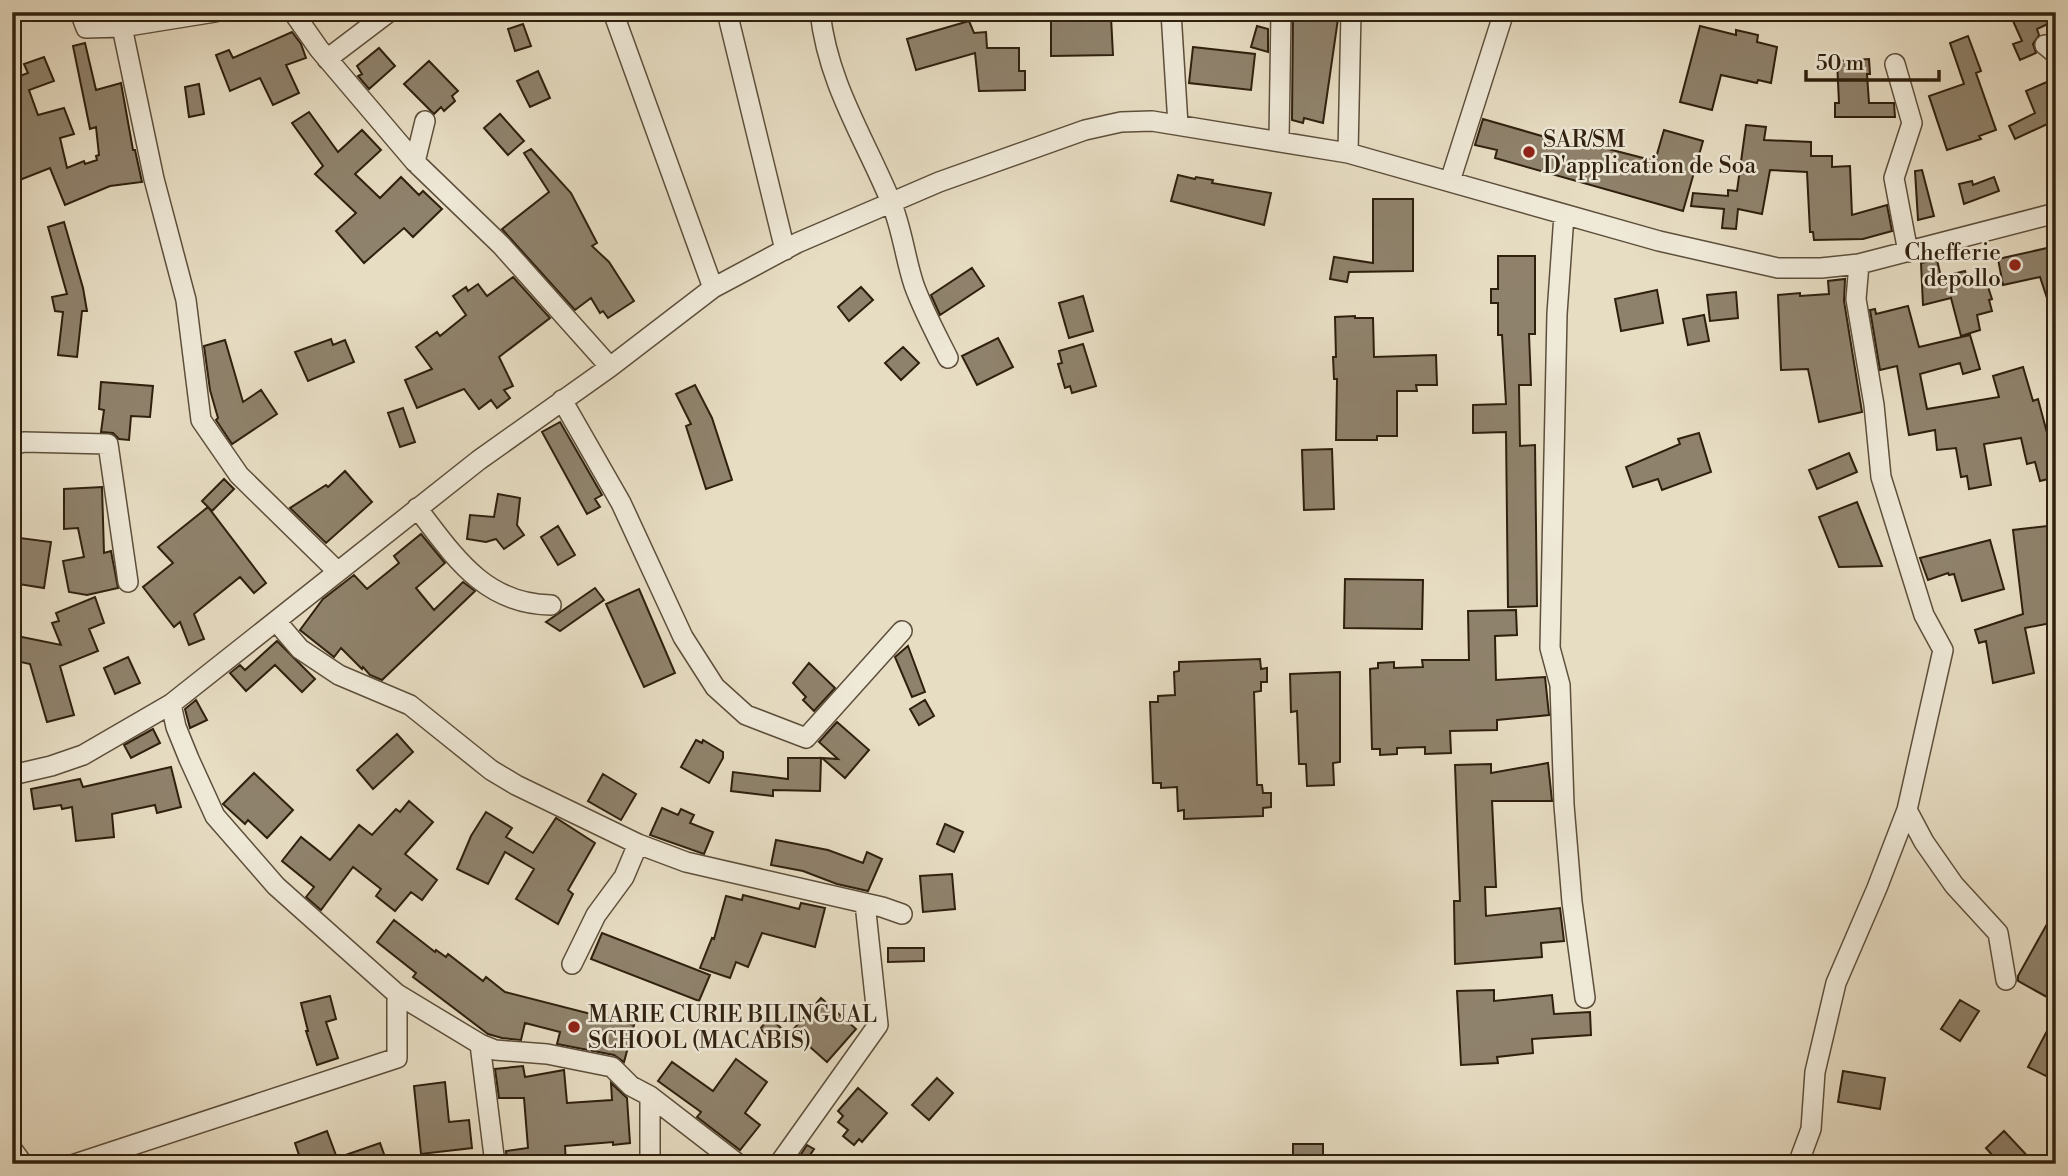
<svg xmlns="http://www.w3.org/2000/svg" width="2068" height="1176" viewBox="0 0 2068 1176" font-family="'Libre Bodoni',serif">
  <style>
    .building { fill: #8f826c; stroke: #2f200e; stroke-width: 2 }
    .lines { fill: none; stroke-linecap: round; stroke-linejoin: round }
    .minor-casing { stroke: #5d4f3b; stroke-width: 22 }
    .minor { stroke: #efe9d8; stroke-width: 19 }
    .poi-dot { fill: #8f2418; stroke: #efe9d8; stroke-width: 2.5 }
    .labels { text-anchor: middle; stroke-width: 5; stroke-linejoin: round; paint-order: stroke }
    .poi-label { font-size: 23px; fill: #2f200e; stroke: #efe9d8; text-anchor: start }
  </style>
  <rect width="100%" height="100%" fill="#e7ddc3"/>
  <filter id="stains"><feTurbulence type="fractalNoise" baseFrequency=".00286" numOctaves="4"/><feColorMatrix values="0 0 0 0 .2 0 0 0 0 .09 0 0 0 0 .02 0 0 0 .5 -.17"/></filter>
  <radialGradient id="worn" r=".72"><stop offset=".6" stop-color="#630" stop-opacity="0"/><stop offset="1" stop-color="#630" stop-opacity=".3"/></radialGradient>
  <path class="building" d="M1293 12H1339L1323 123 1304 118 1303 123 1292 120Z
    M2009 12H2056V20L2037 29 2039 35 2033 44 2036 53 2020 60 2013 44 2022 41Z
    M1111 17 1113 55 1051 56V21Z
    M969 21 974 33 986 32 987 48H1019V71H1025V90L979 91 975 53 916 70 907 39Z
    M523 24 531 46 515 51 508 29Z
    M1257 26 1268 29V52L1251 47Z
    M1700 26 1736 35V30L1758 35 1757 42 1777 47 1771 83 1758 80 1757 83 1721 75 1712 110 1680 102Z
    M292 32 301 44 306 58 286 65 299 93 273 105 260 78 230 91 216 55 229 50 233 58Z
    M1968 36 1981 71 1976 73 1996 130 1979 136 1981 139 1947 150 1929 96 1964 84 1950 43Z
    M85 43 96 90 121 83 133 150H135L142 182 110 186 65 205 50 168 12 183V140L18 138 12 121V79L28 73 24 64 44 57 54 81 29 90 38 115 64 108 74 134 60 138 67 168 84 161 85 164 97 160 96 156 99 155 96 127 90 129 73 46Z
    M1193 47 1255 54 1251 90 1189 83Z
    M379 48 395 66 369 89 358 76 362 74 357 66Z
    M1869 59 1870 74H1867L1869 103H1894L1895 117H1835V103H1839L1837 61Z
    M429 61 458 91 452 96 455 101 444 111 441 107 434 114 404 84Z
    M538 71 550 98 530 107 517 81Z
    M2056 78V120L2015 139 2009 126 2035 113 2026 91Z
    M199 84 204 114 189 117 185 87Z
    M309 112 338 152 362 130 381 150 355 174 380 198 401 177 419 195 423 191 442 209 413 237 404 228 364 263 336 231 356 213 315 174 323 166 292 123Z
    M500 114 524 141 508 155 484 128Z
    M1483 119 1580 147 1581 142 1655 161 1664 130 1703 141 1683 211 1495 158 1497 150 1475 145Z
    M1746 125 1766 127 1764 140 1811 142V156H1832V167L1850 166 1852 215 1887 205 1892 231 1863 239 1814 240 1813 232H1810L1807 172 1770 170 1762 214 1738 209 1736 229 1722 228 1724 209 1691 206 1693 193 1728 196V190L1737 191Z
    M531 149 571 193 597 243 592 246 609 262 634 301 608 318 603 311 600 313 591 298 575 310 502 229 549 192 524 153Z
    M1922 170 1934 216 1918 220 1915 171Z
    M1178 175 1195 179 1196 177 1213 180 1212 183 1271 193 1264 225 1171 201Z
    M1994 177 1999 191 1964 204 1959 184 1972 181 1973 185Z
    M1373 199H1413V271L1349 272 1347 282 1330 279 1334 257 1373 263Z
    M64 222 83 288 87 311H82L77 357 58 355 63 312 55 311 52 297 67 294 48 227Z
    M2056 246V316H2053L2040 277 2003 285 1998 259Z
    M1498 256H1535V334H1529L1531 385H1519L1520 446 1535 445 1537 606 1508 607 1506 432 1473 433V405L1506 404 1502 335H1498V303H1491V289H1498Z
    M1937 260 1941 277 1965 271 1969 283 1985 278 1992 299 1989 300 1992 311 1977 315 1980 330 1961 336 1951 298 1923 305 1921 263Z
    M972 268 984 286 940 315 931 295Z
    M513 277 550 318 499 357 513 386 504 390 510 398 497 408 491 400 479 409 464 389 417 408 405 380 432 369 416 347 437 332 440 336 466 315 453 296 466 287 468 291 478 284 487 296Z
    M1845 279 1844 301 1862 412 1819 422 1808 369 1781 370 1778 295 1800 293V296L1829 294 1828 281Z
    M861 287 873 300 849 321 838 307Z
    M1657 290 1663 323 1621 331 1615 299Z
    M1736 292 1738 318 1710 321 1707 295Z
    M1083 296 1093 331 1069 338 1059 303Z
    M1908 306 1919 347 1970 335 1980 369 1963 374 1960 363 1920 374 1927 409 1999 397 1993 376 2023 367 2033 401 2038 399 2050 444 2056 442V477L2040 481 2035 462 2027 464 2021 438 1984 444 1991 485 1969 489 1967 476 1961 477 1956 448 1937 450 1935 430 1909 435 1897 366 1880 370 1870 310 1875 309 1876 314Z
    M1704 315 1709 341 1688 345 1683 319Z
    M1355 316V318H1373L1374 357 1436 355 1437 385H1416L1417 391H1397V436H1377V440H1336L1337 379H1334L1333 357H1336L1335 317Z
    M998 338 1013 367 977 385 962 356Z
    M331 339 333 345 345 340 354 362 308 381 295 352Z
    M225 340 243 402 261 390 277 414 232 444 216 420 218 418 210 390 204 346Z
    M1083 344 1096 386 1072 393 1070 386 1065 388 1058 364 1062 363 1059 351Z
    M903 347 919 363 901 380 885 363Z
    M101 382 153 386 150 417 131 416 129 440 119 439 113 433 101 432 104 410 99 409Z
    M695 385 712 418 732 480 706 489 686 426 691 424 676 394Z
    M403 408 415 442 400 447 388 413Z
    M560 422 602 495 595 499 600 507 587 514 542 432Z
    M1699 433 1711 472 1662 490 1658 479 1633 487 1626 467 1680 444 1678 439Z
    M1332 449 1334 509 1304 510 1302 450Z
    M1849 453 1857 472 1817 489 1809 470Z
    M345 471 372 502 326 543 290 508 326 485 328 487Z
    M224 479 234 489 212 511 202 501Z
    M102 487 104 553 111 551 118 588 87 595 69 592 63 561 84 557 78 528 64 529V489Z
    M498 494 520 498 517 525 524 535 504 549 496 539 486 542 467 539 470 515 494 517Z
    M1857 502 1882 566 1839 567 1819 517Z
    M208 507 266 583 254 593 240 577 194 614 204 639 189 645 180 622 174 627 143 587 173 563 158 547Z
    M2056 525V622L2025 628 2034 673 1993 683 1986 641 1979 643 1975 630 2023 614 2013 530Z
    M558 526 575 555 558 565 541 537Z
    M421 534 445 563 416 588 434 610 463 582 475 591 382 680 370 675 363 667 362 669 341 648 334 657 300 630 323 599 354 575 367 589 399 563 394 556Z
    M12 537 51 542 44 588 12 583Z
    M1990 540 2004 589 1962 601 1954 574 1949 575 1948 573 1928 580 1920 558Z
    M1345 579 1423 580 1422 629 1344 628Z
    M595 588 604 600 560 631 546 622Z
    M639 589 675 673 644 687 606 604Z
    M95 597 104 623 89 629 98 651 60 666 74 715 47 722 30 664 12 660V635L61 645 52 623 59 621 56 613Z
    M1516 610 1517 635 1495 636 1496 680 1545 677 1549 715 1497 720V730L1450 731 1451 753 1425 754V747L1397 748V754L1380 755V749H1372L1370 669 1378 668V663L1394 662V668L1423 667 1422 660H1469L1468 611Z
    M277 641 315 679 302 692 275 665 246 691 230 673 240 665 245 670Z
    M908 646 925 692 912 697 895 657Z
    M128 657 140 683 115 694 104 668Z
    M1260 659 1261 669 1267 668V682H1261V691L1254 692 1257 785H1262L1263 793H1271V807L1263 808V816L1184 819V810L1178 811 1177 787 1161 788V783H1153L1150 702H1158V696L1175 695 1174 672 1179 671V662Z
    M809 663 835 688 814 711 803 700 806 697 793 683Z
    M1340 672V762L1333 763 1334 785 1307 786 1306 764H1299L1297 711 1291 712 1290 674Z
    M196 700 207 720 190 728 185 709Z
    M925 700 934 716 919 725 910 709Z
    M837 722 869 750 845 778 822 758 838 759 819 742Z
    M153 729 160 743 131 758 124 745Z
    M397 734 413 752 373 789 357 770Z
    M696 740 702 743 703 740 723 752V758L709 783 681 767Z
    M788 758H821L820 791 773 790V796L731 791 733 772 788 779Z
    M1548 763 1552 801H1492L1496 887H1485L1486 916 1560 908 1564 941 1541 943 1542 957 1455 964 1454 901H1460L1455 765 1491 764V773Z
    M171 767 181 807 157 813 155 805 112 814 114 837 76 841 72 807 62 809 61 805 34 809 31 789 80 779 83 787Z
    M254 773 293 810 267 838 248 820 245 824 223 804Z
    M603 774 636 794 621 820 588 801Z
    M409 801 433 822 405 854 437 880 422 900 411 892 395 911 376 896 381 889 353 867 321 910 306 897 314 887 282 861 301 837 330 860 359 825 372 835 396 809 400 812Z
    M662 808 678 815 681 809 694 815 690 823 713 832 704 854 650 835Z
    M486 812 512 828 506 837 533 853 556 818 595 843 568 890 573 894 558 924 516 899 534 869 505 852 488 884 457 869 471 836Z
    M945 824 963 832 954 852 937 844Z
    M776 840 828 850 863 863 867 852 882 859 868 891 837 884 803 871 771 865Z
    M952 874 955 909 923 912 920 876Z
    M743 895 799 909 801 903 825 908 815 947 762 933 748 967 736 962 730 978 700 968 712 938 714 939 726 896 742 900Z
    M394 920 435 952 436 950 446 957 448 954 483 981 486 977 505 992 634 1025 624 1062 614 1055 557 1044 560 1032 525 1023 521 1040 502 1038 488 1034 413 977 416 973 377 942Z
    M2047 924 2056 929V1002L2018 981V976Z
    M602 933 710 975 699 1001 591 959Z
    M888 948H924V961L888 962Z
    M1494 990V1001L1552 995 1554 1014 1590 1012 1591 1035 1532 1039 1533 1053 1497 1057 1498 1063 1461 1065 1457 991Z
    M330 996 336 1019 326 1022 338 1058 317 1065 306 1031H308L301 1003Z
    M821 998 856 1029 827 1062 792 1031Z
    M1960 1000 1979 1011 1960 1041 1941 1029Z
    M2056 1014V1081L2028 1067Z
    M769 1018 791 1036 782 1047 760 1029Z
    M736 1059 767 1082 745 1113 760 1125 740 1150 697 1117 701 1112 658 1081 672 1062 713 1091Z
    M523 1066 525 1077 564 1070 567 1103 612 1100 611 1083 627 1098 630 1143 613 1145V1142L565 1146 566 1164H507L506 1151 528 1148 524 1098H499L495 1069Z
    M1843 1071 1885 1078 1880 1109 1838 1102Z
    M937 1078 953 1093 929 1120 912 1105Z
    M445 1082 449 1122 469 1120 472 1148 421 1154 414 1086Z
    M858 1088 887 1113 862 1142 859 1139 854 1145 843 1136 848 1130 838 1122 843 1116 838 1111Z
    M327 1131 337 1158 380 1143 385 1157 366 1164H302L295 1143Z
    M2004 1131 2035 1164H2000L1986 1148Z
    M1293 1144H1323V1162L1293 1163Z
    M807 1145 814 1149 804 1164H799L796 1162Z"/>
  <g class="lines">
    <defs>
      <path id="minor" d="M80 12 86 28 122 27 215 12
        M293 12 319 49 415 162 501 245 610 367
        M613 12 713 288
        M727 12 785 250
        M820 12C828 84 864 137 891 202 902 228 905 258 914 285 923 310 936 334 948 358
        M1171 12 1178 125
        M122 27 154 179 186 300 201 420 239 475 337 571
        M2045 45 2056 54
        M327 59 389 12
        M1895 64 1912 123 1894 178 1908 252
        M1279 140 1281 12
        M1348 153 1351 12
        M415 162 425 121
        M1450 181 1504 12
        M1564 215 1557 314 1550 648 1560 685 1564 805 1572 902 1585 998
        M562 400 621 503 683 637 715 687 746 715 806 738 902 631
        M12 445 24 442 108 444 128 582
        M417 508C454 556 484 604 551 605
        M276 621 300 649 339 675 410 705 491 770 516 785 638 844 686 862 882 907 902 914
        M171 704 176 727 189 759 215 816 276 886 397 994 480 1044 495 1050 547 1054 612 1067 631 1086 650 1096V1164
        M12 775 51 766 83 755 171 704 479 460 610 367 713 288 797 243 939 182 1085 130 1121 122 1152 121 1348 153 1659 241 1778 268H1821L1859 264 2056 213
        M1907 810 1924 842 1954 885 1998 933 2006 980
        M572 964 596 915 624 877 638 844
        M480 1044 495 1164
        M650 1096 738 1164
        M12 1149 23 1164
        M75 1164 397 1058V994
        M779 1164 878 1025 865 903
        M1798 1164 1811 1129 1815 1072 1836 983 1877 888 1907 810 1943 650 1924 615 1881 477 1874 405 1856 299 1859 264"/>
    </defs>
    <use href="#minor" class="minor-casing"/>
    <use href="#minor" class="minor"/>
  </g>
  <g class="poi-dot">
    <circle cx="1529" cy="152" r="7"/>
    <circle cx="2015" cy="265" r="7"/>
    <circle cx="574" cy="1027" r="7"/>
  </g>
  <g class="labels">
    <g class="poi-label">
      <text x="1543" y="147">SAR/SM<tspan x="1543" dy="26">D'application de Soa</tspan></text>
      <text x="2001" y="260" text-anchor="end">Chefferie<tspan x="2001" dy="26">depollo</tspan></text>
      <text x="588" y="1022">MARIE CURIE BILINGUAL<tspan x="588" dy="26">SCHOOL (MACABIS)</tspan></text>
    </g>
  </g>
  <rect width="2068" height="1176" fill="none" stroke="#e7ddc3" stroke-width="42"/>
  <rect x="14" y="14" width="2040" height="1148" fill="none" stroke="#2f200e" stroke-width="3.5"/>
  <rect x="21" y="21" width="2026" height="1134" fill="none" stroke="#2f200e" stroke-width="2"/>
  <path d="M1806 70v10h133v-10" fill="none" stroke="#2f200e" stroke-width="3.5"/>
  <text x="1816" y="70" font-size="21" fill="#2f200e" stroke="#efe9d8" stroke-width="5" paint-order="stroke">50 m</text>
  <rect width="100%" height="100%" filter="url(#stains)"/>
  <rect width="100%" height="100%" fill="url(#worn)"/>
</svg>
